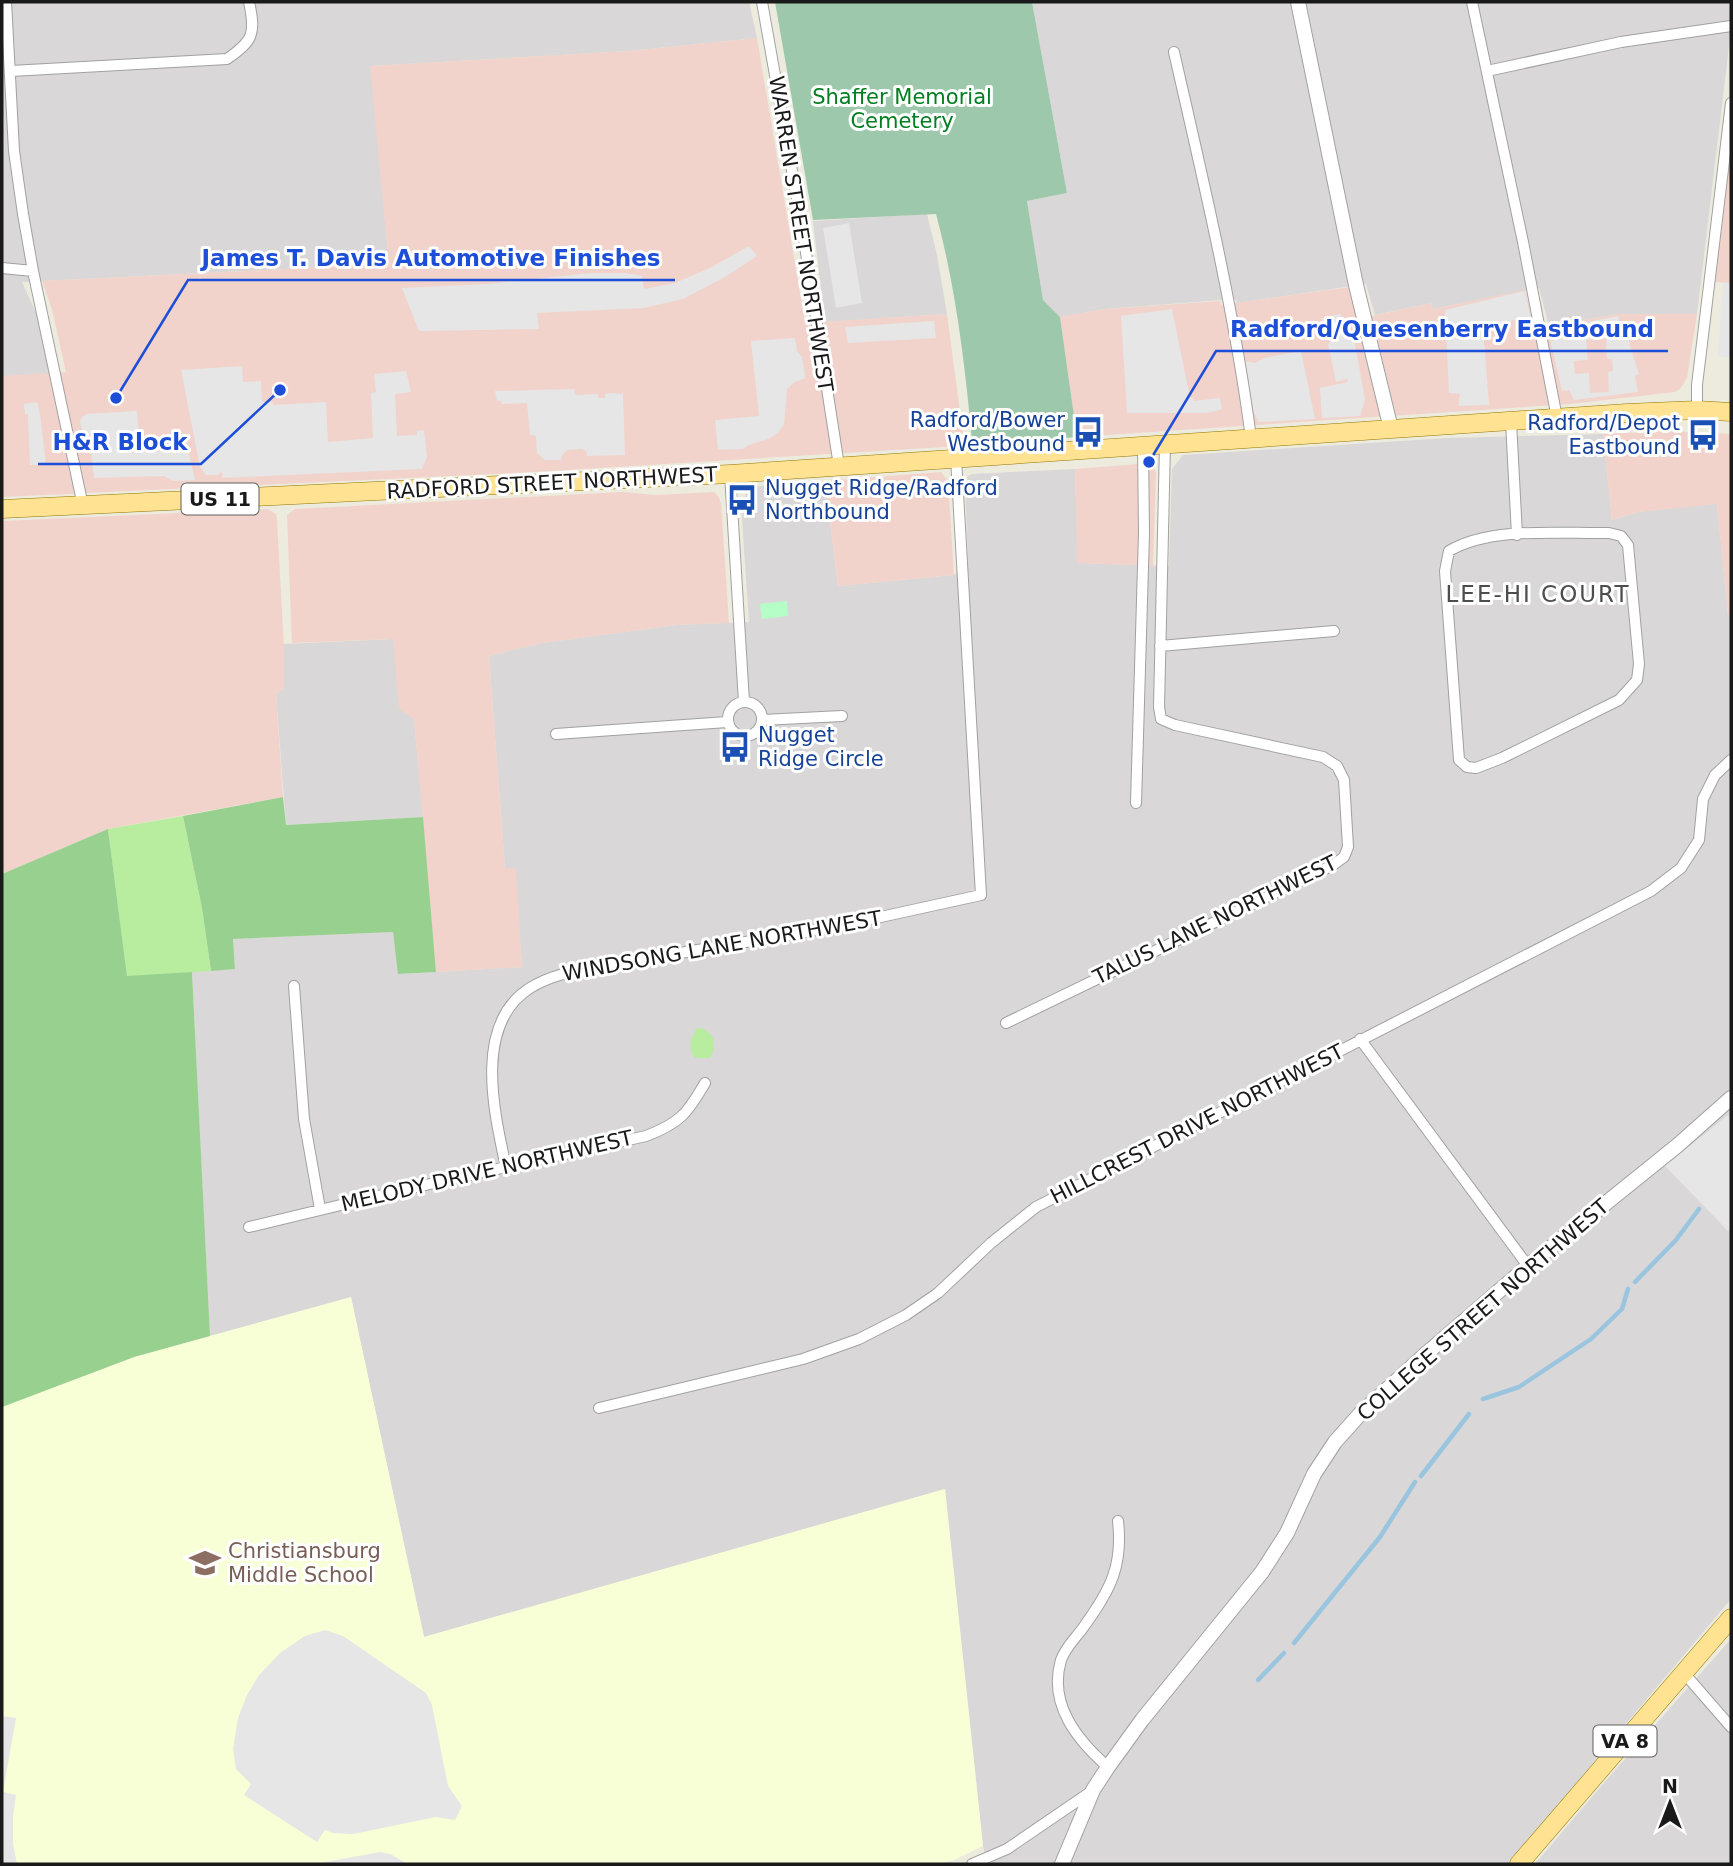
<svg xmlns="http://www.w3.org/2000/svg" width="1733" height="1866" viewBox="0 0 1733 1866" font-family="'DejaVu Sans',sans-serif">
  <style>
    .residential { fill: #d9d7d7 }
    .commercial { fill: #f1d3cb }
    .education { fill: #f8ffd6 }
    .grass { fill: #b8ed9f }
    .forest { fill: #98d08f }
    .cemetery { fill: #9ec8ab }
    .park { fill: #b5fec7 }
    .parking { fill: #e6e6e6; fill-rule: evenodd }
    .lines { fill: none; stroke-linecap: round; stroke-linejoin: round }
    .stream { stroke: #9ac5df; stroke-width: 4.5 }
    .minor-casing { stroke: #a1a1a1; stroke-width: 12 }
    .tertiary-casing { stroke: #a1a1a1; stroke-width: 16 }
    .primary-casing { stroke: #917800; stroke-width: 19 }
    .minor { stroke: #fff; stroke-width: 10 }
    .tertiary { stroke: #fff; stroke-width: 14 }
    .primary { stroke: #ffe292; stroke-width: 18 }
    .labels { text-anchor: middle; stroke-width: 6; stroke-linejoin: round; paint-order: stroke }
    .shield { fill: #fff; stroke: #5f5f5f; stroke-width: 2 }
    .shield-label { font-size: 19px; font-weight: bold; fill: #1a1a1a }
    .park-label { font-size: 21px; fill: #027e21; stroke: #fff }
    .street-label { font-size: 21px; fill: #1a1a1a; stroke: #fff }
    .transit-label { font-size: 21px; fill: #164399; stroke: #fff; text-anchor: end }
    .education-label { font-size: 21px; fill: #785e54; stroke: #fff; text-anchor: start }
    .neighbourhood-label { font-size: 23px; letter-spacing: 2px; fill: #4d4d4d; stroke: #fff }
    .leader { fill: none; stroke: #1d4ed8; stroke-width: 2.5 }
    .callout-dot { fill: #1d4ed8; stroke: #fff; stroke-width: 2.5 }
    .callout-label { font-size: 23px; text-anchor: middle; font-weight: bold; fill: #1d4ed8; stroke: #fff; stroke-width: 6; stroke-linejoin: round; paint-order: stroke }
  </style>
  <rect width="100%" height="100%" fill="#edebde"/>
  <path class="residential" d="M2 2H749L757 38 629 51 371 66 389 264 22 282 37 315 50 374 2 376Z
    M1032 2H1731L1730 38 1697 314H1617L1549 326 1539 288 1433 309 1431 303 1375 315 1366 284 1237 303 1235 299 1105 309 1060 317 1043 300 1027 201 1067 193Z
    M927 214 937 255 947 314 825 322 813 221Z
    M1603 434 1612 520 1638 512 1717 503 1728 615H1731V1599L1508 1864H987L983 1846 945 1489 424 1637 351 1298 210 1336 192 972 235 969 233 939 393 932 399 974 522 967 515 869H505L489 656 542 643 677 625 749 622 741 504 749 488 760 486 825 481 838 586 954 575 968 563 965 483 967 477 972 474 1075 469 1078 563 1169 566 1172 469 1183 455 1447 438Z
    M393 639 414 718 423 817 286 825 276 694 284 688 283 644Z
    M1731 1639V1864H1535L1603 1784Z"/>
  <path class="commercial" d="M757 38 805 323 947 314 964 441 961 446 534 472 2 497V376L66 372 52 309 42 281 389 264 370 66 629 51Z
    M1731 144V283L1713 282 1721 235Z
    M1350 287 1358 319 1431 303 1433 309 1525 290 1535 329 1617 314H1697L1687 378 1680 389 1675 392 1570 404 1077 437 1060 317 1105 309 1220 301 1221 305Z
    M1668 431 1731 434V615H1728L1717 504 1638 512 1612 520 1603 434Z
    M1151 463 1156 472 1153 566 1077 563 1075 469Z
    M941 472 948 481 954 575 838 586 825 481Z
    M623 492 656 495 714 492 718 496 721 503 729 623 677 625 542 643 489 656 505 868 516 869 522 967 436 972 414 719 399 709 393 639 292 643 287 515 295 509Z
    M268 509 276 514 277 520 284 648V688L276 694 283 797 108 829 2 874V521Z"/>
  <path class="education" d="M351 1297 424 1637 945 1489 983 1846 954 1860 936 1864H2V1407L134 1357Z"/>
  <path class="grass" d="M183 816 202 908 211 971 127 977 108 829Z
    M703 1028 713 1037 714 1050 710 1058H695C687 1047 691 1040 696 1029Z"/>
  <path class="forest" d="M283 797 286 825 423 817 436 972 398 974 393 932 233 939 235 969 211 971 202 908 183 816Z
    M108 829 127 976 192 972 210 1336 134 1357 2 1407V874Z"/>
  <path class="cemetery" d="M775 2H1032L1067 193 1027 201 1043 300 1060 317 1077 437 978 445 972 441C965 365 956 288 936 214L813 220Z"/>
  <path class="park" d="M787 601 788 616 762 619 760 604Z"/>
  <path class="parking" d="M849 223 862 303 836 308 823 228Z
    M749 246 757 256 725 277 683 299 644 308 537 313 539 329 419 331 402 288 487 284 590 273H626L642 276 644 289 675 283 712 267Z
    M1723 282 1731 283V358L1718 356Z
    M1524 291 1532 321 1522 318 1483 328 1489 405 1458 406 1460 394 1449 393 1445 310Z
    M1172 309 1190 398H1193L1194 401 1220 398 1222 409 1208 413H1127L1121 316Z
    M1341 314 1345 333H1353L1365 400 1360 416 1322 418 1320 388 1348 382 1347 379 1336 382 1328 344 1330 343 1322 318Z
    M1618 316 1621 330H1628L1630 346 1639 374 1635 376 1638 392 1574 400 1569 390 1562 391 1548 330ZM1606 339 1607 359H1612L1613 371 1608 372 1609 392 1590 393 1589 373 1575 374 1574 361 1588 360 1586 340Z
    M934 321 936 338 848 343 845 327Z
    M795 338 797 351 802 357 805 378 795 382 787 389 784 424 778 433 768 439 749 445 743 449 718 450 715 420 759 416 751 341Z
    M1301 351 1315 419 1259 422 1254 413 1245 361 1255 363 1264 358Z
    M242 366 243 382 261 381 262 402H273L274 405 326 402 328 442 373 438 371 393 376 392 374 374 406 371 411 392 395 394 397 436 417 435V431L424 430 427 457 422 469 222 478V471L218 475H206L200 467 181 370Z
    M574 389 575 395 598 394V398H605V394L609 393 623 394 625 455 587 456 586 451 582 449 567 450 562 455 561 460H545L537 453 536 436 530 435 527 403 502 404 501 401H497L495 391Z
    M37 402 40 414 46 465H30L28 414H25L24 404Z
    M137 411 140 452 188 450 195 480 173 481 164 476 94 478 91 451 86 445 80 422 82 417 87 414Z
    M1728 1115 1731 1118V1228L1728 1231 1665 1166Z
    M325 1630 343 1636 426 1693 432 1705 448 1786 462 1806 455 1820 436 1817 353 1834 333 1833 325 1830 317 1842 244 1795 251 1784 236 1769 233 1749 238 1718 247 1695 259 1675 280 1653 305 1636Z
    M2 1716 16 1718 3 1792 16 1795 13 1817V1844L17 1864H2Z
    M380 1852 390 1854 408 1864H315Z"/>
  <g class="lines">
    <path class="stream" d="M1635 1282 1676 1240 1699 1209
      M1483 1399 1519 1387 1591 1339 1622 1309 1628 1289
      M1421 1476 1469 1414
      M1294 1643 1380 1537 1415 1482
      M1258 1680 1284 1653"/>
    <defs>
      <path id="minor" d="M6 2 14 151 23 214 33 271 83 506
        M762 2 802 227 839 466
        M1472 2 1523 242 1557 418
        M1174 52C1203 180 1234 308 1251 438
        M11 71 227 59C253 41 256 34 249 2
        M1487 71 1621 42 1731 26
        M2 268 33 271
        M1697 410V385L1731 103
        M1511 422 1517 535
        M730 474 744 702
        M1609 533 1621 536 1628 545 1639 664 1637 680 1619 700 1502 758 1476 768 1467 767 1459 760 1445 571 1449 551C1491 526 1560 534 1609 533Z
        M1160 646 1334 631
        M728 719a17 17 0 1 1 34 0a17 17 0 1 1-34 0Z
        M762 720 842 716
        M556 734 727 722
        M1136 803 1144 533 1143 445
        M294 986 304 1119 320 1209
        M1006 1023 1333 865 1344 857 1348 847 1344 780 1337 766 1323 757 1175 725 1161 719 1159 707 1165 444
        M1360 1039 1528 1266
        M506 1167C494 1112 473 1024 530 988 549 976 570 972 591 968L835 927 981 895 956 458
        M249 1227 403 1190 646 1136C680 1123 687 1114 705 1083
        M599 1408 803 1359 859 1339 906 1315 938 1293 991 1243 1036 1207 1651 891 1681 868 1699 840 1703 799 1715 775 1731 760
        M1684 1673 1731 1727
        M1108 1767C1077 1740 1048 1704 1061 1660 1066 1646 1077 1637 1085 1625 1111 1589 1123 1565 1118 1521
        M972 1864 1007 1849 1092 1791"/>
      <path id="tertiary" d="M1298 2 1356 285 1391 429
        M1062 1864 1093 1790 1108 1767 1142 1720 1262 1572 1287 1533 1314 1474 1335 1442 1360 1414 1427 1353 1528 1266 1678 1145 1731 1098"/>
      <path id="primary" d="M2 509 730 474 1627 413 1697 410 1731 412
        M1519 1864 1731 1618"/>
    </defs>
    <use href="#minor" class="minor-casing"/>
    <use href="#tertiary" class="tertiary-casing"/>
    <use href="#primary" class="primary-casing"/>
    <use href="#minor" class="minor"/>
    <use href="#tertiary" class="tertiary"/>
    <use href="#primary" class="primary"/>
  </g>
  <defs>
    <symbol id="bus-bare" viewBox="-9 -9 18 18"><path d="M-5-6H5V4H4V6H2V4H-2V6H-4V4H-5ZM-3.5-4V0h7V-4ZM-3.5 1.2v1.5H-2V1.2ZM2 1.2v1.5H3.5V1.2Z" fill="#1a4fb4" stroke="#fff" stroke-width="2.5" paint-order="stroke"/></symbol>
    <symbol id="school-bare" viewBox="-9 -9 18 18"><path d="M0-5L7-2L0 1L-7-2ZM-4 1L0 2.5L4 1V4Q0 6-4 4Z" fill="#8d6e63" stroke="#fff" stroke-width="2.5" paint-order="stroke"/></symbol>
  </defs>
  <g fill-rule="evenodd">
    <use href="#bus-bare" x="1066" y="410" width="44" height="44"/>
    <use href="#bus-bare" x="1681" y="413" width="44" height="44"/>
    <use href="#bus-bare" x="720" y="478" width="44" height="44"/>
    <use href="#bus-bare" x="713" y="725" width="44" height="44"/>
    <use href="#school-bare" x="183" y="1541" width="44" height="44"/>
  </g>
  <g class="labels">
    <g class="shield">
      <rect x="181.5" y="483.5" width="77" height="31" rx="5"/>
      <rect x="1593.5" y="1725.5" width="63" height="31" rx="5"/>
    </g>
    <g class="shield-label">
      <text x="220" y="506">US 11</text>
      <text x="1625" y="1748">VA 8</text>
    </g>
    <g class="park-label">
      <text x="902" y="104">Shaffer Memorial<tspan x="902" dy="24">Cemetery</tspan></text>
    </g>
    <g class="street-label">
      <text transform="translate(801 234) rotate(81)" y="7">WARREN STREET NORTHWEST</text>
      <text transform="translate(552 483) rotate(-3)" y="7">RADFORD STREET NORTHWEST</text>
      <text transform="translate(1215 920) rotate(-26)" y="7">TALUS LANE NORTHWEST</text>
      <text transform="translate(722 946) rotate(-10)" y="7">WINDSONG LANE NORTHWEST</text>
      <text transform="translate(1197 1124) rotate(-27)" y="7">HILLCREST DRIVE NORTHWEST</text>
      <text transform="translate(487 1171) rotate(-13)" y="7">MELODY DRIVE NORTHWEST</text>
      <text transform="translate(1483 1310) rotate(-41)" y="7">COLLEGE STREET NORTHWEST</text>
    </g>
    <g class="transit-label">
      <text x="1065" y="427">Radford/Bower<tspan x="1065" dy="24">Westbound</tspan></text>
      <text x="1680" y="430">Radford/Depot<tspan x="1680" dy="24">Eastbound</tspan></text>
      <text x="765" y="495" text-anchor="start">Nugget Ridge/Radford<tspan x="765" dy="24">Northbound</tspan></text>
      <text x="758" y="742" text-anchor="start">Nugget<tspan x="758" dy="24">Ridge Circle</tspan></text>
    </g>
    <g class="education-label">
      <text x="228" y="1558">Christiansburg<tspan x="228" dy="24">Middle School</tspan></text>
    </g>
    <g class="neighbourhood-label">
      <text x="1538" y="602">LEE-HI COURT</text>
    </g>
  </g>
  <path class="leader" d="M116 398L188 280H675M1149 462L1216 351H1668M280 390L201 464H38"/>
  <g class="callout-dot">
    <circle cx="116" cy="398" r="7"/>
    <circle cx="1149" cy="462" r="7"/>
    <circle cx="280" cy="390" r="7"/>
  </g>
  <g class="callout-label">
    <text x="431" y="266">James T. Davis Automotive Finishes</text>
    <text x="1442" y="337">Radford/Quesenberry Eastbound</text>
    <text x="120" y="450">H&amp;R Block</text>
  </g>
  <rect width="1733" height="1866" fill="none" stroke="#1a1a1a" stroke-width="7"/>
  <g transform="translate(1670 1803)" stroke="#ffffff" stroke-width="5" paint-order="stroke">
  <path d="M0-5L12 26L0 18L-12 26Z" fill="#1a1a1a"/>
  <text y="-10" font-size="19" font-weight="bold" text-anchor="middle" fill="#1a1a1a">N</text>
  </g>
</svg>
